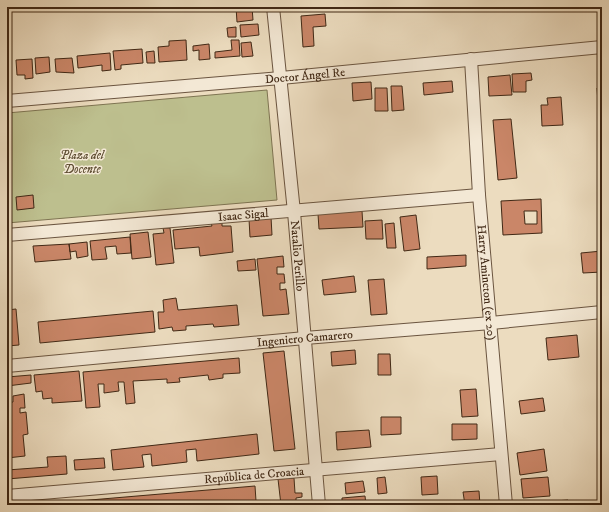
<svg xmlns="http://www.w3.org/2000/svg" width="609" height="512" viewBox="0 0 609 512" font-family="'IM FELL DW Pica',serif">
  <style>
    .green { fill: #bdbf8e; stroke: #7e7452 }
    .building { fill: #ca8668; stroke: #402815; fill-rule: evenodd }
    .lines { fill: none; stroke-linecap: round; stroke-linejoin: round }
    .minor-casing { stroke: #6b5540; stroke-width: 14 }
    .minor { stroke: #f3e8d5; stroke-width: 12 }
    .labels { text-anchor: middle; stroke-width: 3; stroke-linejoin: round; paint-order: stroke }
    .street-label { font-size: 12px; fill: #402815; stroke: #f3e8d5 }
    .park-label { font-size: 12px; font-style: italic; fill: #5f4e33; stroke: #f3e8d5 }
  </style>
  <rect width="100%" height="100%" fill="#ecdcbf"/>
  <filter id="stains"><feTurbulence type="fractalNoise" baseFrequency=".005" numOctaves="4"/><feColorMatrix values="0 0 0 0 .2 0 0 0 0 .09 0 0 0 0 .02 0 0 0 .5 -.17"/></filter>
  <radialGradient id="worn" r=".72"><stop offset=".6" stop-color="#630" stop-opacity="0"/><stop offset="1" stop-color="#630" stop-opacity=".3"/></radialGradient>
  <path class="green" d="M267 90 277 200 7 223V113Z"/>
  <path class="building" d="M236 7H252L253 20 237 22Z
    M325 14 326 26 313 27 314 46 303 47 301 16Z
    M258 24 259 35 241 37 240 25Z
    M236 27V37H228L227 28Z
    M186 40 187 60 159 62 158 47 169 46V41Z
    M231 40H239L240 56 215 58V52L232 50Z
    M251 42 253 56 242 57 241 43Z
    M209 44 210 59 199 60V50L193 51V46Z
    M142 49 143 63 121 65V69L115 70 113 51Z
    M154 51 155 63H147L146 52Z
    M110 53 111 70 102 71V65L78 68 77 56Z
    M49 57 50 72 36 74 35 58Z
    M72 58 74 73 56 72 55 59Z
    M32 59 33 78 25 79V75H17L16 60Z
    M531 73 532 80 526 81V92H513L512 74Z
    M510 75 512 95 489 96 488 77Z
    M452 81 453 92 424 95 423 83Z
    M371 82 372 99 353 101 352 83Z
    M391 86H402L404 110 392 111Z
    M375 88H387L388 111H375Z
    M597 88H602V103H598Z
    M561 97 563 125 542 126 541 105H548L547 98Z
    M511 119 517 178 498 180 493 120Z
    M33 195 34 208 17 210 16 197Z
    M541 199 542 233 503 235 501 201ZM524 211H537V224H525Z
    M362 211 363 227 319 229 318 214Z
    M416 215 420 249 404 251 400 217Z
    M271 217 272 235 250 237 249 219Z
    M382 220 383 239H366L365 221Z
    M222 222V226H231L233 252 200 256 199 247 175 249 173 230 212 226 211 223Z
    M394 223 396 248H387L385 224Z
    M163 228H170L174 263 156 265 153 234 164 233Z
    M148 232 151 257 132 259 130 234Z
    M130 237 131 253 117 254 116 246 105 247 107 259 92 260 90 241Z
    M87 242 88 256 77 258 76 251 70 252 69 244Z
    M69 244 71 259 35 262 33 246Z
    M602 251V272L583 273 581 253Z
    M466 255V266L427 269V257Z
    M283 256 284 267H277V274H284L285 283H280V290L286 289 289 314 263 316 257 259Z
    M255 259 256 270 238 271 237 261Z
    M354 276 356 292 324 295 322 280Z
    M384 279 387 314 371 315 368 280Z
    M176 298 178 310 237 305 239 325 214 327 213 324 186 326V330L173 331 172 327 159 329 158 312H164L163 300Z
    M16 309 19 345 7 346V310Z
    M153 311 155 332 40 343 38 322Z
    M577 335 579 357 548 360 546 338Z
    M355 350 356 364 332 366 331 352Z
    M284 351 295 449 274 451 263 353Z
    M378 354H390L391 375H378Z
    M239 358 240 373 223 374V378L209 380 208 375 179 378 180 382 167 383V379L133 381 135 403 126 404 124 382H118L119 391 104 393V384H98L100 407 86 408 83 372Z
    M79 371 82 401 52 403V398L43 399 42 391 36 392 34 375Z
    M31 375V383L7 386V377Z
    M476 389 478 416 462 417 460 390Z
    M24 394 25 408H20V413L26 412 28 434 23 435 25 456 7 458V403L13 402V396Z
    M543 398 545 411 521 414 519 401Z
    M381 417H401V434L381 435Z
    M452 424H477V439L452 440Z
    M369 430 371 447 337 450 336 432Z
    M257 434 259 454 197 461 196 449 186 450 187 462 152 466 151 454 142 455 144 467 113 470 111 450Z
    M544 449 547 471 520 475 517 453Z
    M66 456 67 474 7 479V470L48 467 47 457Z
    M104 458 105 468 75 470 74 460Z
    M437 476 438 494 422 495 421 477Z
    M385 477 387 493 378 494 377 478Z
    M548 477 550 496 523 498 521 479Z
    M294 478 295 493H302V497L296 498V505H281L278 479Z
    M363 481 365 492 346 494 345 483Z
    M255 486 256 501H251V505L43 504Z
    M479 491 480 505H465L463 492Z
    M365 496 366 505H342V498Z
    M568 500 569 505H555V501Z
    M536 502V505H522V504Z"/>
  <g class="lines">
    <defs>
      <g id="minor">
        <path id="s1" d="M273 7 294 212 319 505"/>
        <path id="s2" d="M471 59 479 195 506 505"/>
        <path id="s3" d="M7 101 281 78 602 47"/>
        <path id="s4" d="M7 235 479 195"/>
        <path id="s5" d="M7 366 305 338 491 323 602 312"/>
        <path id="s6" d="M7 496 501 454"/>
      </g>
    </defs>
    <use href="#minor" class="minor-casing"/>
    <use href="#minor" class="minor"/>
  </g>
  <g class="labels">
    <g class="street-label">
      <text dy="4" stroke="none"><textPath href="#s3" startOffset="299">Doctor Ángel Re</textPath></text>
      <text dy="4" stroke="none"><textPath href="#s4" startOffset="237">Isaac Sigal</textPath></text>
      <text dy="4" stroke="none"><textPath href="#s1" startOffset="250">Natalio Perillo</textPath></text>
      <text dy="4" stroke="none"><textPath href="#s2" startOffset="224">Harry Amincton (ex 20)</textPath></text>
      <text dy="4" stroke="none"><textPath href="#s5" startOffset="299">Ingeniero Camarero</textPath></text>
      <text dy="4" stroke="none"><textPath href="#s6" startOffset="248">República de Croacia</textPath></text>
    </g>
    <g class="park-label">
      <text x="82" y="159">Plaza del<tspan x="82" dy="14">Docente</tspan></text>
    </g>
  </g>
  <rect width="609" height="512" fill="none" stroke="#ecdcbf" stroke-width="24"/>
  <rect x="8" y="8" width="593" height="496" fill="none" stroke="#402815" stroke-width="2"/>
  <rect x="12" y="12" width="585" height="488" fill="none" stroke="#402815"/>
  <rect width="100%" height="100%" filter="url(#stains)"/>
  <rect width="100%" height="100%" fill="url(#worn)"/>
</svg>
